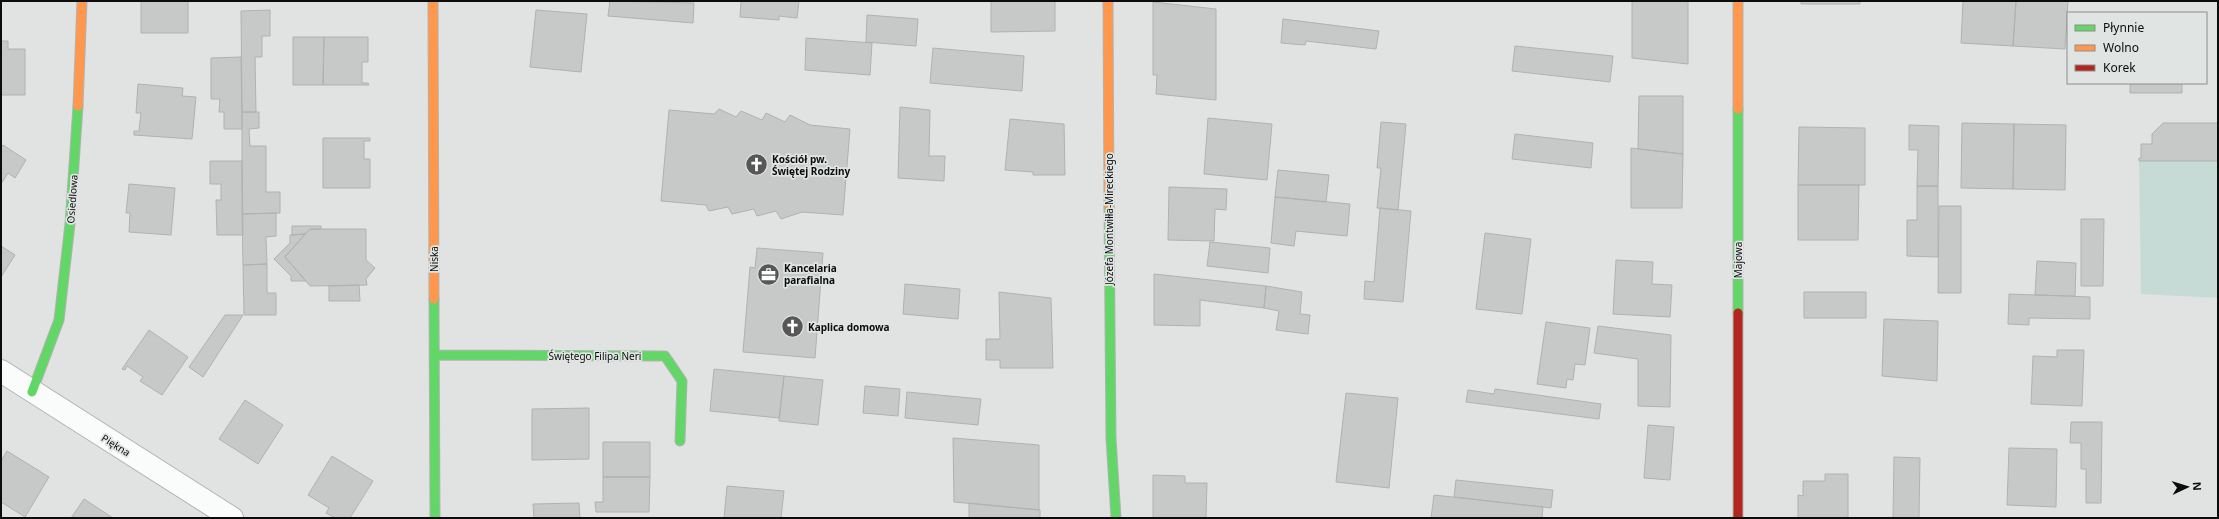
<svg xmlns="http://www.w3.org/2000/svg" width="2219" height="519" viewBox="0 0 2219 519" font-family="'Noto Sans',sans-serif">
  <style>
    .green { fill: #c6dbd5 }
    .building { fill: #c7c9c8; stroke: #b0b2b0 }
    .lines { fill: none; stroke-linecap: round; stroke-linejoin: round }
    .street-casing { stroke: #b1b3b2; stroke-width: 24 }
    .fast-casing { stroke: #b1b3b2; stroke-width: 11 }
    .slow-casing { stroke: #b1b3b2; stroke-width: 11 }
    .jam-casing { stroke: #b1b3b2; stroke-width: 11 }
    .street { stroke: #fafbfb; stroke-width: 22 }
    .fast { stroke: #63d668; stroke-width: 9 }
    .slow { stroke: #ff974d; stroke-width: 9 }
    .jam { stroke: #b3261e; stroke-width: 9 }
    .labels { text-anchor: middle; stroke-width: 3.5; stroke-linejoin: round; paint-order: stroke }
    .poi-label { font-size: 10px; font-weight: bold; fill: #0b0c0b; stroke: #e0e4e3; text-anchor: start }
    .street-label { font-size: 10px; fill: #0b0c0b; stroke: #e0e4e3 }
  </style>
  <rect width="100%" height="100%" fill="#e1e3e2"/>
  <path class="green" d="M2139 161H2218V298L2141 294Z"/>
  <path class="building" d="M141 1H188V33H141Z
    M610 1 694 3 693 23 608 16Z
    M741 1H799L797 18 779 16V20L740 17Z
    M991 1H1055V31L991 32Z
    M1632 1H1688V64L1632 58Z
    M1801 1H1860V4H1801Z
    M1963 1H2016L2013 46 1961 43Z
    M2016 1H2068L2065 49 2013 46Z
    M1153 2 1216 9V100L1156 94 1157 75H1153Z
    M270 10V36H262V57H255L256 112H242L241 11Z
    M536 10 587 14 581 72 530 67Z
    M867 15 918 19 916 46 866 42Z
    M1283 19 1379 31 1376 49 1306 41 1305 45 1281 43Z
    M293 37H324L323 85H293Z
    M324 37H368V62H362V83H368L369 85H323Z
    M806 38 872 43 870 75 805 70Z
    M1 41H8V49H25V95H1Z
    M1515 46 1613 56 1610 82 1512 71Z
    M933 48 1024 56 1022 91 930 83Z
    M241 57 242 129H224V112H219L220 99H211V58Z
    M2130 83H2182V93H2130Z
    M138 84 183 88 182 96 196 97 192 139 134 135V131H139L141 113H136Z
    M1639 96H1683V154L1638 149Z
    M900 107 930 110 929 156H945L944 181 898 178Z
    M719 109 736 117 741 111 762 120 766 113 785 122 790 115 810 125 850 129 843 215 802 212 781 219 776 211 757 216 754 209 732 214 728 207 709 211 706 205 661 201 669 110 714 114Z
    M242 112H259V128L249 129 250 146H266V192H280V213L242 214Z
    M1208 118 1272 124 1267 180 1204 174Z
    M1010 119 1064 124 1065 175H1033V172L1005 170Z
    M1381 122 1406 124 1398 210 1377 208 1381 168H1377Z
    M1962 123 2014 124 2013 189 1961 188Z
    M2163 123H2218V161H2139V158H2141V144H2152V134Z
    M2014 124 2066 125 2065 190 2013 189Z
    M1909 125 1939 126 1938 186H1917L1918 150H1909Z
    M1799 127 1865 128V185H1798Z
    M1515 134 1593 143 1591 168 1512 159Z
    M323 138H370V141H364V159H370V188H323Z
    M3 145 26 160 15 178 8 173 1 184V148Z
    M1631 148 1683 154 1682 208H1631Z
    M210 161H242L243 235H217L216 200H221V184H210Z
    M1278 170 1329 175 1326 202 1275 197Z
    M129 184 175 188 171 235 129 232 130 213H126Z
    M1798 185H1859L1858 240H1798Z
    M1917 186H1938V257L1907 256V220H1917Z
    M1169 187 1227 189 1226 210 1215 209 1214 241 1168 240Z
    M1275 197 1350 204 1347 236 1296 231 1294 246 1271 243Z
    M1939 206H1961V293H1938Z
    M1380 208 1411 211 1403 302 1364 299 1365 281 1374 282Z
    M276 213V236L266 237 267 264 243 265 242 214Z
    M2081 219H2104L2103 286H2081Z
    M292 226H321V229H310L305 234 292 235Z
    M310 229H366V260L375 268 366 279 367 285 310 286 285 257Z
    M1485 233 1531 239 1522 314 1476 309Z
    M305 234 285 257 306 281H291V276L274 259 290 243V235Z
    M1210 242 1270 248 1268 273 1207 266Z
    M1 246 15 255 1 277Z
    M757 248 823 253 815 358 743 352 750 267 755 268Z
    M1616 260 1653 262 1652 284 1672 285 1670 317 1613 314Z
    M2037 261 2076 263 2075 296 2035 295Z
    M267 264V293H276V315H244L243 265Z
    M1154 274 1266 286 1264 308 1200 300V326L1154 325Z
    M905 284 960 289 958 319 903 314Z
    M359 285 360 301H329V286Z
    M1266 286 1302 292 1300 314 1310 315 1308 334 1276 330 1279 311 1264 308Z
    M999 292 1051 298 1053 368H1000V360H986V339H1000Z
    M1804 292H1866V318H1804Z
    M2009 294 2090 297V319L2029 318V325L2008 324Z
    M225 315H243L203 377 189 367Z
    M1884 319 1938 321 1937 381 1882 376Z
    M1546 322 1590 328 1585 365 1575 364 1573 380 1567 379 1566 388 1537 384Z
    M1598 326 1671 335 1670 407 1638 406V359L1594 353Z
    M149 330 188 357 162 395 140 381 143 377 127 366 125 370 122 369Z
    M2057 350H2084L2082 406 2031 404 2033 356 2057 357Z
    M714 369 784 376 779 418 710 411Z
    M784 376 823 380 818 425 779 421Z
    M865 386 900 389 898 416 863 413Z
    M1495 389 1601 404 1599 419 1466 402 1468 390 1494 394Z
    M907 392 981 399 978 425 905 418Z
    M1346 393 1398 398 1389 488 1336 482Z
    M245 400 283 425 258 464 219 439Z
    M589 408V459L532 460V409Z
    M2071 422H2102L2101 503H2086V469H2081V443H2070Z
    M1648 425 1674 427 1670 480 1644 478Z
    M953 438 1039 445V510L954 502Z
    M603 442H650V477H603Z
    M2009 448 2057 449 2056 507 2007 505Z
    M7 451 49 477 25 517 1 502V461Z
    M332 456 373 481 350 518H335L326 513 329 508 308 495Z
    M1894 457 1920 458 1919 518H1893Z
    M1825 474H1848V518H1798V495L1803 496V481H1825Z
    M1153 475 1185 476V483H1207L1206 518H1153Z
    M603 477H650L649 512H596L595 502H603Z
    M1456 480 1553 490 1551 508 1454 497Z
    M727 486 784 491 781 518H721H724Z
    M1434 495 1543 507 1542 518H1431Z
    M84 499 113 518H71Z
    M579 503 580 518H534L533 504Z
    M969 503 1040 510V518H969Z"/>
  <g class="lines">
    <defs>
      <path id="street" d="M1 371 232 518"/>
      <path id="fast" d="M1738 109V313
        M1109 207 1111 438 1116 518
        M434 299 435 518
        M434 355 665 356 682 381 680 441
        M32 392 59 320 70 224 78 106"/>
      <path id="slow" d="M433 1 434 299
        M1108 1 1109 207
        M1738 1V109
        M78 106 82 1"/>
      <path id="jam" d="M1738 313V518"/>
    </defs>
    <use href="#street" class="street-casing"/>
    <use href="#fast" class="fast-casing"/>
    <use href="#slow" class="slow-casing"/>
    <use href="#jam" class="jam-casing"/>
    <use href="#street" class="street"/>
    <use href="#fast" class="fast"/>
    <use href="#slow" class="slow"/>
    <use href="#jam" class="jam"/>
  </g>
  <defs>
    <symbol id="church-disc" viewBox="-11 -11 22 22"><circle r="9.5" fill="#565756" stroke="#e0e4e3"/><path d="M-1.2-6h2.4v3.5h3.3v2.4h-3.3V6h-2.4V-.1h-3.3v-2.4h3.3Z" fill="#fff"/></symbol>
    <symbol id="office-disc" viewBox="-11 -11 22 22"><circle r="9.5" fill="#565756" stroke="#e0e4e3"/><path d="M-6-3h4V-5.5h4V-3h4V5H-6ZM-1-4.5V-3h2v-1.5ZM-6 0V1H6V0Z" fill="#fff"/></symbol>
  </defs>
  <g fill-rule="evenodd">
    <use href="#church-disc" x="744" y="152" width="25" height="25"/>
    <use href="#office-disc" x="756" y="262" width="25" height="25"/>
    <use href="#church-disc" x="780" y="314" width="25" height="25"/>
  </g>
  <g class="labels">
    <g class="poi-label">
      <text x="772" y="163">Kościół pw.<tspan x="772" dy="12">Świętej Rodziny</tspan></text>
      <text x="784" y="272">Kancelaria<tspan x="784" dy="12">parafialna</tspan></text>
      <text x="808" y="331">Kaplica domowa</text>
    </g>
    <g class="street-label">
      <text transform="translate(72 199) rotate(-86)" y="4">Osiedlowa</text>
      <text transform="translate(1109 219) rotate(-90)" y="4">Józefa Montwiłła-Mireckiego</text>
      <text transform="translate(434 259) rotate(-90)" y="4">Niska</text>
      <text transform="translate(1738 260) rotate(-90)" y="4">Majowa</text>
      <text x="595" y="360">Świętego Filipa Neri</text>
      <text transform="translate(116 445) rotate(32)" y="4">Piękna</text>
    </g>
  </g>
  <rect width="2219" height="519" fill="none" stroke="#0b0c0b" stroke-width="4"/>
  <rect x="2067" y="12" width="140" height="72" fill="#e0e4e3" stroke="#8b8e8d"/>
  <rect x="2075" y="25" width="20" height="6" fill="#63d668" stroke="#8b8e8d"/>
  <text x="2103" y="32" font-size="12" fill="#0b0c0b">Płynnie</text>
  <rect x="2075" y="45" width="20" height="6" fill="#ff974d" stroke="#8b8e8d"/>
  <text x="2103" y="52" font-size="12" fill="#0b0c0b">Wolno</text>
  <rect x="2075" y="65" width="20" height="6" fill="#b3261e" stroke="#8b8e8d"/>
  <text x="2103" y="72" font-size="12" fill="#0b0c0b">Korek</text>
  <g transform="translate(2187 487) rotate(86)" stroke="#e0e4e3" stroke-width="3" paint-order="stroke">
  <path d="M0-3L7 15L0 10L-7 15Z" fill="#0b0c0b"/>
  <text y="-6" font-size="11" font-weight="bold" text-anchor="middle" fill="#0b0c0b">N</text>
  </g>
</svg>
